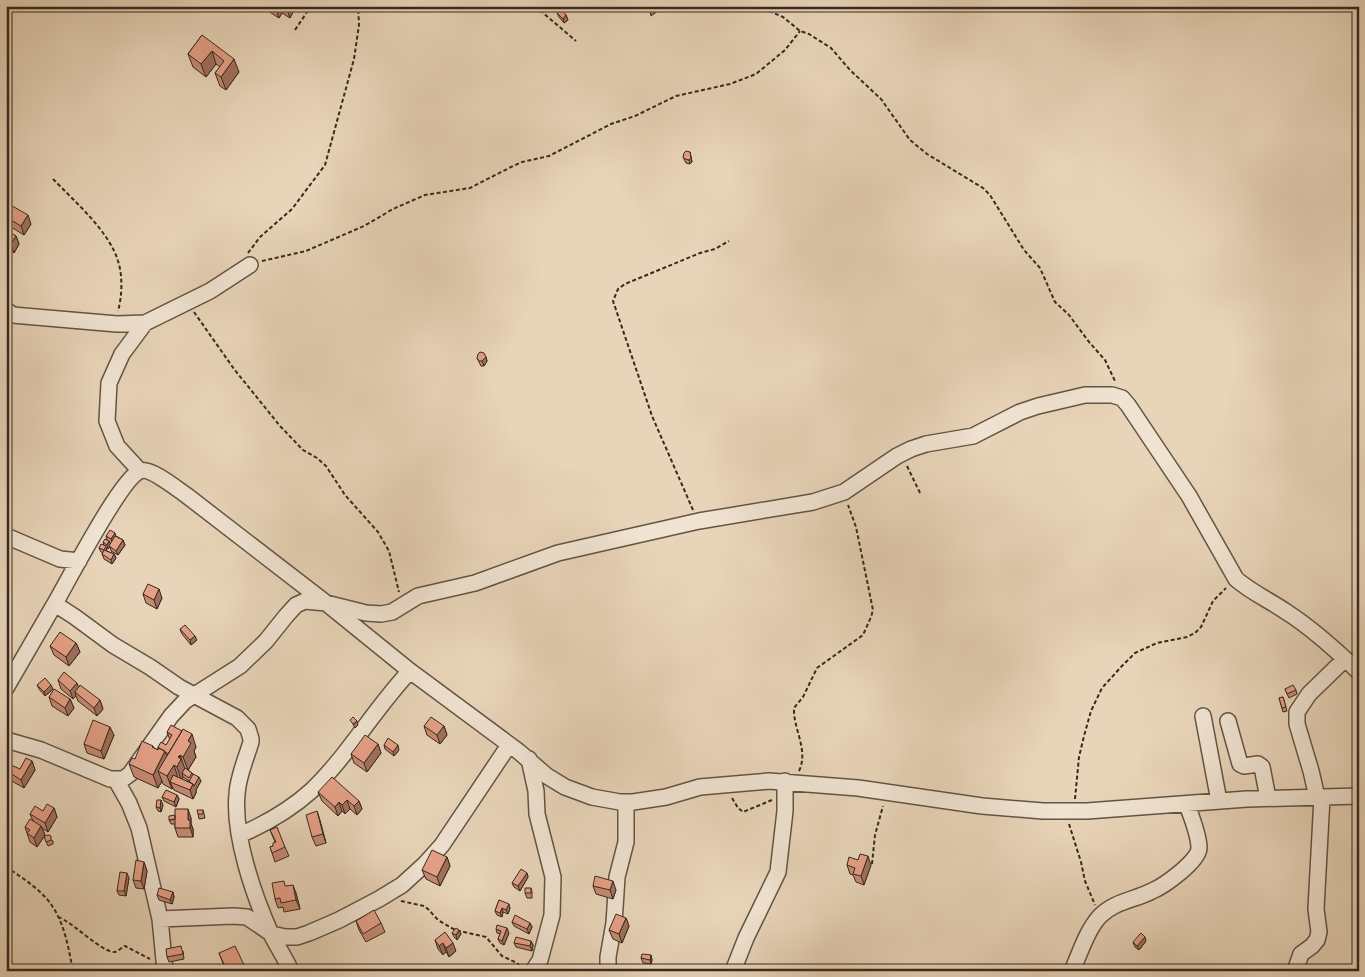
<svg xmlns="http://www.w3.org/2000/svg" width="1365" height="977" viewBox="0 0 1365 977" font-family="'EB Garamond',serif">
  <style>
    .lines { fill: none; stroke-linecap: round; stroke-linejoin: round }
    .minor-casing { stroke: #635445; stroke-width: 18 }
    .path { stroke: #37291f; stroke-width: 2; stroke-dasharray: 4 2.5; stroke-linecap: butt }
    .minor { stroke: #f0e3d1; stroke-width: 15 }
    .wall { fill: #c58a73; stroke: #37291f; fill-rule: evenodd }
    .shaded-wall { fill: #a0705e; stroke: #37291f }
    .building { fill: #e5a086; stroke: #37291f }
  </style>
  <rect width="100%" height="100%" fill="#e8d4b8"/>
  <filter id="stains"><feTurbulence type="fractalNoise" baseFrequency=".004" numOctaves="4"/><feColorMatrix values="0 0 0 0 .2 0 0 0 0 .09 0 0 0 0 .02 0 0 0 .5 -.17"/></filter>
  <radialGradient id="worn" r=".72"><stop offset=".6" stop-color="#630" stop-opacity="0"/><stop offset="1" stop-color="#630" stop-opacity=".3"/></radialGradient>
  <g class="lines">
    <defs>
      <path id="minor" d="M6 310 13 315 24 316 117 324 145 323
        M140 471 117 446 107 421 109 383 122 354 145 323 210 291 250 265
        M6 536 60 559 79 561
        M55 604 75 617 113 645 150 667 179 687 237 718 248 729 251 739V742C246 759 238 776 237 794 233 836 254 896 271 934 277 946 285 958 291 971
        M6 688C22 660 38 633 54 605 67 583 121 478 140 471 150 467 177 489 186 495L326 603 410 671 518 751 547 776 565 787 592 797 620 802H633L666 797 700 787 769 781 858 788 982 806 1043 811H1087L1247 799 1359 796
        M1203 716 1219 801
        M1228 721 1240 764 1244 766 1258 764 1262 767 1268 798
        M6 740 41 750 110 779H123L130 774 171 716 185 701 240 666 266 641 286 616 296 605 305 601 326 603 366 613 381 614 392 612 418 596 475 583 558 553 699 521 813 502 844 492 897 456 911 449 926 444 973 436 1020 412 1038 406 1085 395H1112L1122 398 1128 405 1189 496 1236 579C1252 593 1271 601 1288 613 1313 629 1337 651 1359 672
        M529 759 536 791 537 814 553 877 552 915 540 960 533 971
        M116 780 129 803 139 828 160 919 165 971
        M1317 797 1311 771 1297 724V712L1309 694 1345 659
        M240 835C265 824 290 810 311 791 347 757 375 708 410 671
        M160 919 233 916 247 917 272 934 285 937H297L309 933 339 920 379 899 402 885 425 864 442 845 509 745
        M608 971V957L614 923 617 877 626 842V803
        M733 971 746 938 778 872 785 811V781
        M1072 971C1080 953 1087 930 1100 916 1115 901 1135 900 1152 891 1164 886 1199 861 1199 848 1199 834 1191 817 1187 804
        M1295 971 1301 954 1312 946 1317 940 1319 932 1316 909 1322 797"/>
    </defs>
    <use href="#minor" class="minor-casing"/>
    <path class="path" d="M535 6 576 41
      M757 6 783 17 800 31 809 34 831 48 850 70 881 99 910 140 927 154 983 188 990 195 1024 250 1040 268 1055 302 1069 315 1089 342 1105 360 1115 381
      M295 30 311 6
      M53 179C75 202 109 231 118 261 123 276 122 297 118 311
      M248 253 260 237 292 209 325 165 354 59 359 25 358 6
      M262 261 306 251 364 226 393 209 425 195 470 188 511 167 522 162 549 156 611 124 635 116 676 96 730 84 756 74 785 50 800 31
      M194 312 234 369 280 426 303 450 317 458 326 466 345 495 378 532 389 551 399 592
      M907 466 921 495
      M693 510 652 416 613 301 618 289 625 284 700 253 715 249 729 241
      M799 771C809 750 793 729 794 708L803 697 817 668 863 635 871 617 873 610 856 527 848 505
      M732 798 738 808 743 812 772 800
      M1075 799 1079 757 1084 736 1091 711 1102 688 1121 667 1135 653 1157 643 1187 637 1195 633 1201 627 1213 601 1226 588
      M1069 824 1081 862 1085 881 1095 905
      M872 864 875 835 883 806
      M6 867C20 876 35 886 46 898 64 918 68 946 73 971
      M401 901 424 906 428 909 438 920 455 930 486 937 502 956 517 963 521 967
      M58 917C73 922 102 953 115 952 119 951 122 947 125 946L150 959"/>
    <use href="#minor" class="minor"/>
  </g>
  <path class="wall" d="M267 6H296L290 18 282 13 279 18 268 11Z
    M557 13 566 15 568 20 564 23 559 17Z
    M202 35 239 72 226 90 220 86 215 73 220 67 216 64 206 77 193 67 188 54Z
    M690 152 692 162 690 164 686 163 683 157Z
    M6 204 31 224 24 235 6 224Z
    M6 230 16 236 19 244 14 253 9 249 6 250Z
    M486 357 487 361 484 366H481L477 358Z
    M106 536H116L123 540 125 545 118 555 111 551 110 547 108 549 106 548 107 551 114 554 116 558 112 564 104 559 102 554 103 553 101 552 99 548 104 546 103 542 107 540Z
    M143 594 162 598 157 609 146 603Z
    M180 629 197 640 191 645 182 634Z
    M76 643 80 652 69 666 54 655 50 646Z
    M58 680 78 687 100 700 103 709 97 716 78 701 76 696 73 699 61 689Z
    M37 685 53 689 45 696 39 689Z
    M1285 689 1296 690 1297 694 1289 698Z
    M49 697 70 699 74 708 68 716 52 706Z
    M1283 697 1287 711 1283 712 1279 698Z
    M424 726H444L447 735 440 744 427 735Z
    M167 732 196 747 194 751 196 757 188 770 192 773 193 774 201 781 196 790V793L193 799 174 790 173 788 172 789 163 784 162 781 158 788 134 777 129 764 153 746 154 748 158 750V747L166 745 170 740ZM183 777 189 781V782L182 779Z
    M114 735 104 759 87 753 84 744Z
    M378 744 381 753 367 772 354 763 351 754Z
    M384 745 399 750 394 756 385 749Z
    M32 761 35 770 24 788 10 780 7 771 20 769Z
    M318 792 359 801 362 809 357 815 350 809 345 814 342 811 338 816 322 801Z
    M177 795 179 799 176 807 164 801 162 797Z
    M163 805 161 812 158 811 156 807Z
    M54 808 57 817 48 832 42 828 45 835 37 847 30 842 25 827 33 821 30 814Z
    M203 810 205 818 199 819 198 814Z
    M317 811 326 843 316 846 312 837Z
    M191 818V824L193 829V837H178L175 828V824H171L169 820Z
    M270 830 285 847 289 856 275 862 270 847 273 846 275 842Z
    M44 836 53 841V844L48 846Z
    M447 857 450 866 440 886 426 879 422 870Z
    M858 860 871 865 864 885 856 882 853 875 850 874 847 865Z
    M144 862 147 871 144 889 136 888 133 880Z
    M527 873 528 877 520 891 514 887 512 883Z
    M129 878 126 896 119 895 117 891Z
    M286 886 296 893 300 909 284 912 283 907 278 908 275 899Z
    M593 886 616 890 613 899 596 894Z
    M531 888 532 892V898H527L525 893Z
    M173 892 174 897 172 904 159 900 157 895Z
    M499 900 510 908 508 914 503 912 502 917 497 915 495 911Z
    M626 918 629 926 622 943 613 939 609 930Z
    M356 921 381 923 385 932 366 942 359 930Z
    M512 922 530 923 532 927 529 934 514 926Z
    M496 929 509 933 504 945 500 943 498 939 500 934 497 933Z
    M459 930 461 934 457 940 454 937 452 933Z
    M435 940 456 951 449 957 446 952 443 955 438 949Z
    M531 941 533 945 532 951 516 947 514 943Z
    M1146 941 1139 950 1135 947 1133 942Z
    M183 951 184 959 169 962 167 957Z
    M219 953 244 965 246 971H226Z
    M651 955 652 960 651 964 643 963 641 958Z"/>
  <path class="shaded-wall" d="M275 6H280L282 13 279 18Z
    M286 6H296L290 18Z
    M657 6H665L651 16 650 11Z
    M566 15 568 20 564 23 563 19Z
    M212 51 216 64 206 77 201 64Z
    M234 59 239 72 226 90 221 77Z
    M690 152 692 162 690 164 689 160Z
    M28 215 31 224 24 235 21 226Z
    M16 236 19 244 14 253 11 244Z
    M486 357 487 361 484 366 482 361Z
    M115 533 116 537 113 543 111 539Z
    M123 540 125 545 118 555 116 551Z
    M109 541 111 545 108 549 107 545Z
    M114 554 116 558 112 564 111 560Z
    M159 589 162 598 157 609 154 600Z
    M195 636 197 640 191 645 190 640Z
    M76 643 80 652 69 666 66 657Z
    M77 683 80 691 75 692 76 696 73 699 70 691Z
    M51 685 53 689 45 696 44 692Z
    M70 699 74 708 68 716 65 708Z
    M100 700 103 709 97 716 94 708Z
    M357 721 358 725 355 728 353 724Z
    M444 726 447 735 440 744 437 735Z
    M110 727 114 735 104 759 101 751Z
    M192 734 196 747 194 751 196 757 188 770 183 757 188 741Z
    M378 744 381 753 367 772 364 763Z
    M398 745 399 750 394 756 393 752Z
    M165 751 170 764 158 771 162 781 158 788 153 775Z
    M180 755 186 772 182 773 183 777 181 780 177 767Z
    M32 761 35 770 24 788 21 780Z
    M174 765 178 778 170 782 173 788 172 789 167 776Z
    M199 777 201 781 196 790V793L193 799 190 790 193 784Z
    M177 795 179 799 176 807 174 802Z
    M161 800 163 805 161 812 160 808Z
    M347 800 350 809 345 814 342 805Z
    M359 801 362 809 357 815 354 806Z
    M339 802 342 811 338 816 335 807Z
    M54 808 57 817 48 832 45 823Z
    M188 809 191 818V824L193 829V837L188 820Z
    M317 811 320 820 326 843 323 834Z
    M41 826 45 835 37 847 34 838Z
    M868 856 871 865 864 885 861 876Z
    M447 857 450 866 440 886 437 877Z
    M144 862 147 871 144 889 141 881Z
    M127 873 129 878 126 896 124 891Z
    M527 873 528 877 520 891 518 886Z
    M613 881 616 890 613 899 610 890Z
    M293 885 296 893 300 909 296 900Z
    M173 892 174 897 172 904 170 900Z
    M509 904 510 908 508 914 506 910Z
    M502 908 503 912 502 917 500 913Z
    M626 918 629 926 622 943 619 934Z
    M530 923 532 927 529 934 527 929Z
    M507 928 509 933 504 945 502 941Z
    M459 930 461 934 457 940 456 935Z
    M1145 937 1146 941 1139 950 1137 946Z
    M531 941 533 945 532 951 530 946Z
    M443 943 446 952 443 955 439 946Z
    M453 943 456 951 449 957 446 948Z
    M651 955 652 960 651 964 650 960Z"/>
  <path class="building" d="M647 6H657L650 11Z
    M561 9 566 15 563 19 557 13Z
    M202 35 234 59 221 77 215 73 224 61 212 51 201 64 188 54Z
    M686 151 690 152 691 158 689 160 685 159 683 157 684 153Z
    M7 203 28 215 21 226 6 217V204Z
    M6 230 16 236 11 244 6 241Z
    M480 352 484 353 486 357 482 361H479L477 358 478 354Z
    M110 530 115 533 111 539 106 536Z
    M115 536 123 540 116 551 109 546Z
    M105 539 109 541 107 545 103 542Z
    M101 544 106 546 104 550 114 554 111 560 102 554 104 550 99 548Z
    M148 584 159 589 154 600 143 594Z
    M185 625 195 636 190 640 180 629Z
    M60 632 76 643 66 657 50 646Z
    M64 672 77 683 70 691 58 680Z
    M45 678 51 685 44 692 37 685Z
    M80 685 100 700 94 708 75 692Z
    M1293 685 1296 690 1287 694 1285 689Z
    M54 689 70 699 65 708 49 697Z
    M1283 697 1286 707 1282 708 1279 698Z
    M353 717 357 721 353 724 350 720Z
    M431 717 444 726 437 735 424 726Z
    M93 720 110 727 101 751 84 744Z
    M171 725 182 731 168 754 158 747 161 742 166 745 172 735 167 732Z
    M183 729 192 734 188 741 191 743 183 757 180 755 178 757 181 759 177 767 174 765 167 776 158 771Z
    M365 735 378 744 364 763 351 754Z
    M388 738 398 745 393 752 384 745Z
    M142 741 153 746 152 747 158 750V748L165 751 153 775 129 764 132 758 135 759Z
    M26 758 32 761 21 780 7 771 11 765 20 769Z
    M185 768 192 773 189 778 182 773Z
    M193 774 199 777 194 786 193 784 189 782Z
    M173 775 193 784 190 790 170 782Z
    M332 777 359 801 354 806 347 800 342 805 339 802 335 807 318 792Z
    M166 790 177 795 174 802 162 797Z
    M157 800H161L160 808 156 807Z
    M47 804 54 808 45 823 30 814 35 806 43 811Z
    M175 809H188V820H190V828H175Z
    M197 810H203V814H198Z
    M317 811 323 834 312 837 306 815Z
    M175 815V819L169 820V816Z
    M30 819 41 826 34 838 27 833 30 830 25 827Z
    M277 827 285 847 272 853 270 847 273 846V843L276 842 270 830Z
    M49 835 51 836V840L46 842 44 836Z
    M432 850 447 857 437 877 422 870Z
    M860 854 868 856 861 876 853 874 855 868 847 865 849 857 858 860Z
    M136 860 144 862 141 881 133 880Z
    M521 869 527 873 518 886 512 883Z
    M120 872 127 873 124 891H117Z
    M595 876 613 881 610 890 593 886Z
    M284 881 285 886 293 885 296 900 281 903 280 898 275 899 272 883Z
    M159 888 173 892 170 900 157 895Z
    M525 888H531V893H525Z
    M499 900 509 904 506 910 502 908 500 913 495 911Z
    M374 910 381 923 363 934 356 921Z
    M616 914 626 918 619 934 609 930Z
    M515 915 530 923 527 929 512 922Z
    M497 925 507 928 502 941 498 939 501 931 496 929Z
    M456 928 459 930 456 935 452 933Z
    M445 932 453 943 446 948 443 943 439 946 435 940Z
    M1141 933 1145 937 1137 946 1133 942Z
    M516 937 531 941 530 946 514 943Z
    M181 946 183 954 167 957 166 949Z
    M235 946 244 965 232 971H227L219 953Z
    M642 954 651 955 650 960 641 958Z"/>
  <rect width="1365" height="977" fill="none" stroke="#e8d4b8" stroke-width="25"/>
  <rect x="8" y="8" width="1350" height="962" fill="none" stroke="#37291f" stroke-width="2.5"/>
  <rect x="12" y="12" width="1340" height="952" fill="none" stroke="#37291f"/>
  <rect width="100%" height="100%" filter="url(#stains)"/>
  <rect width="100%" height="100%" fill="url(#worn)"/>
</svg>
